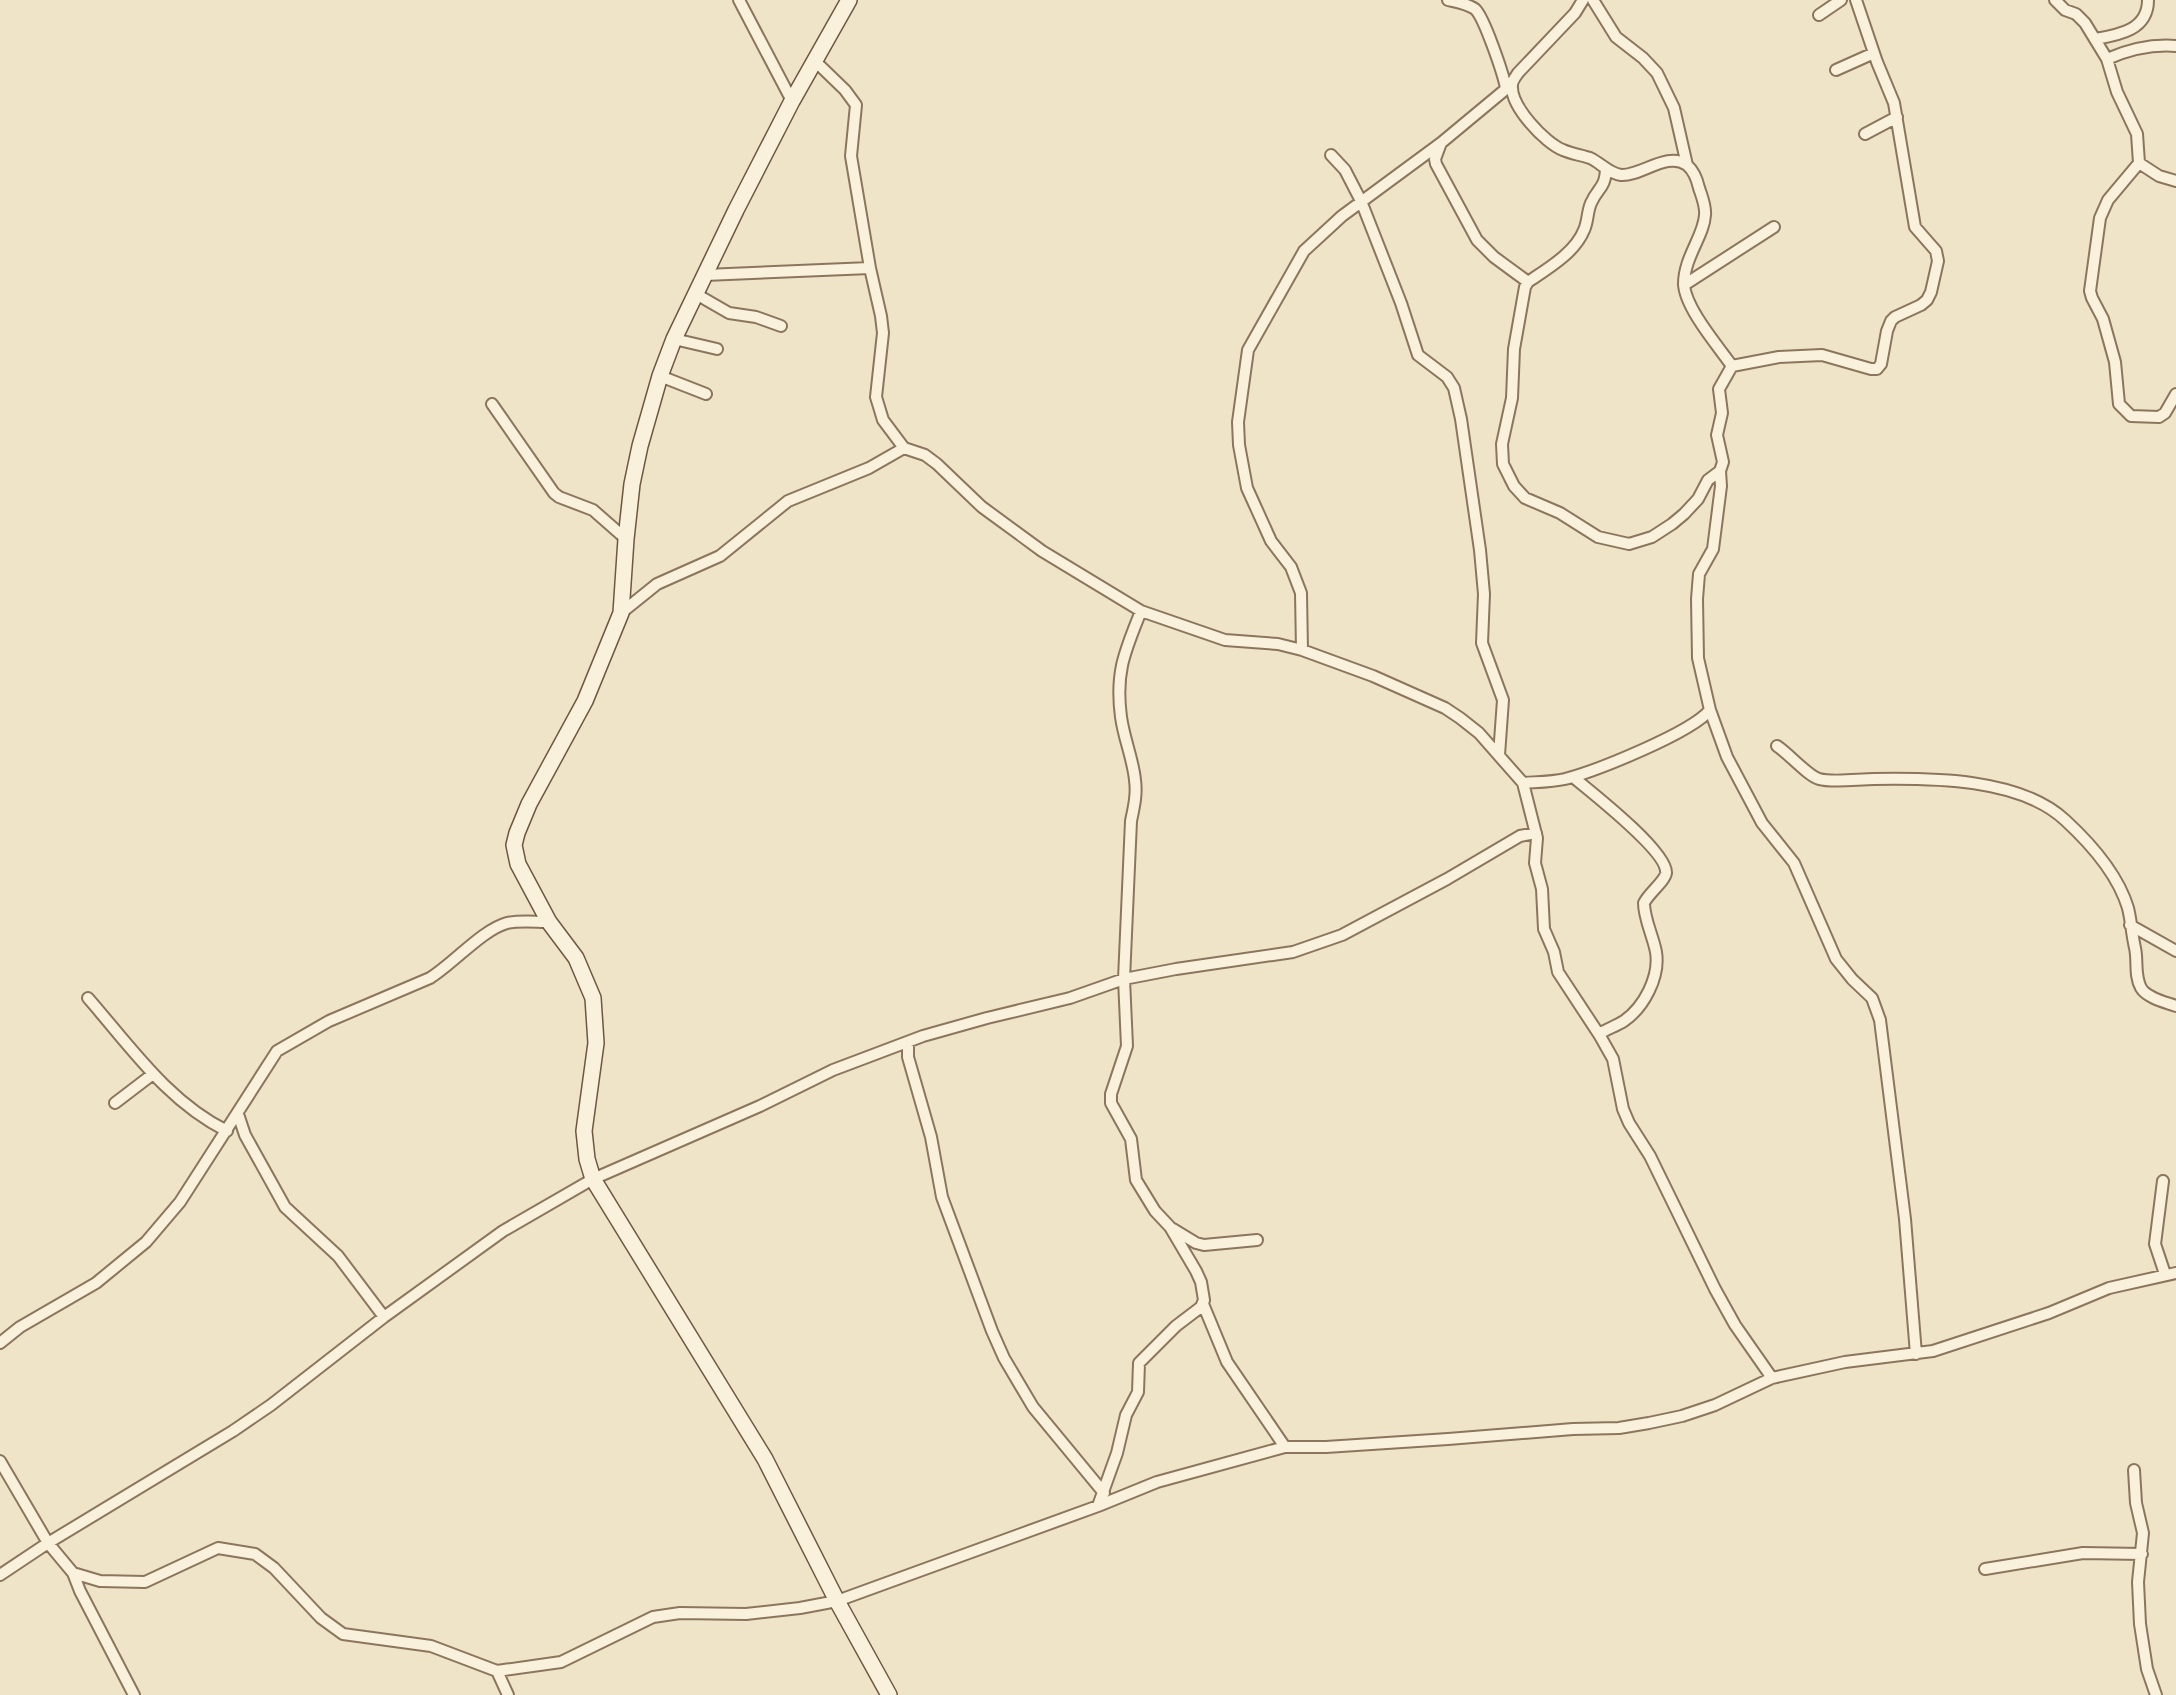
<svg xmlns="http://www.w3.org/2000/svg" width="2176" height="1695" viewBox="0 0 2176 1695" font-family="'Libre Baskerville',serif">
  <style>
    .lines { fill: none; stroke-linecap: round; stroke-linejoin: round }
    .minor-casing { stroke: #8b765d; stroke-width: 14 }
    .secondary-casing { stroke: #6d5740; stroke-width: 18 }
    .minor { stroke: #f9f1dc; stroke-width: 10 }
    .secondary { stroke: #f9f1dc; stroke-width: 15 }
  </style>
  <rect width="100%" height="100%" fill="#efe4c8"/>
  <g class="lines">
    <defs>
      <path id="minor" d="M739 0 792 101
        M1448 0C1457 2 1468 4 1475 9 1484 17 1503 73 1506 88
        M1583 0 1575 13 1518 73C1516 76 1512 81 1512 85 1510 106 1545 143 1563 150 1572 154 1581 155 1590 158 1601 163 1608 173 1621 175 1642 176 1667 151 1687 165 1694 171 1697 179 1699 188 1702 197 1706 206 1705 215 1704 236 1684 257 1684 284 1685 308 1718 346 1732 366
        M1593 0 1616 37 1643 58 1657 73 1674 108 1687 165
        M2055 0 2065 10 2076 14 2085 23 2107 59 2117 92 2137 134 2139 163 2159 176 2176 181
        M1819 15 1841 0
        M2096 39C2119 35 2148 30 2148 0
        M2107 59C2130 49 2151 44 2176 46
        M816 62 845 90 856 105 851 156 870 268 881 316 883 333 876 397 883 420 904 448 925 455 937 464 982 507 1042 551 1141 611 1225 640 1278 644 1302 650 1373 676 1445 708 1460 718 1479 733 1523 783 1537 838 1535 863 1542 889 1544 929 1554 952 1558 972 1600 1036 1613 1059 1623 1109 1629 1123 1650 1156 1715 1289 1735 1325 1772 1378
        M1836 70 1874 53
        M1865 134 1897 117
        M1441 143 1435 159 1436 164 1477 240 1494 257 1528 282
        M1331 155 1345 170 1361 201 1401 303 1418 355 1447 377 1454 388 1461 419 1480 550 1484 594 1482 643 1503 700 1499 755
        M2139 163 2108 200 2100 218 2090 291 2092 298 2103 319 2115 362 2119 404 2131 416 2159 417 2165 413 2176 394
        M1606 169C1605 189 1598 187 1591 203 1587 212 1588 222 1584 230 1575 253 1547 269 1528 282L1525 287 1514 349 1512 398 1502 444 1503 464 1514 486 1525 498 1560 513 1598 537 1629 544 1652 537 1672 524 1684 514 1698 499 1708 480 1720 471 1723 462 1717 435 1722 413 1719 389 1732 366 1779 357 1822 355 1871 369H1877L1881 364 1887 331 1891 321 1895 317 1921 305 1927 300 1931 292 1938 261 1936 251 1915 227 1894 103 1877 62 1856 0
        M705 275 870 268
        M1684 285 1774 227
        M696 294 729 313 756 317 781 326
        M674 339 717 349
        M660 376 706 394
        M492 404 554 493 559 497 593 510 626 539
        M621 613 657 584 720 556 788 501 869 468 904 448
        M1302 650 1301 593 1291 567 1271 541 1252 499 1247 488 1239 445 1238 422 1248 350 1304 251 1342 216 1441 143 1512 84
        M1710 710 1727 757 1762 823 1794 863 1836 959 1852 979 1872 998 1880 1020 1905 1219 1916 1354
        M1777 746C1788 753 1808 776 1819 779 1833 783 1859 779 1874 779 1932 778 2020 778 2065 820 2090 843 2118 875 2128 908 2131 920 2132 935 2135 948 2138 961 2134 975 2141 988 2147 998 2165 1002 2176 1006
        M1573 777C1590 791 1668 852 1666 873 1665 881 1648 894 1644 903 1644 919 1653 936 1656 952 1660 977 1644 1007 1624 1021 1616 1026 1607 1029 1599 1034
        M1523 783C1537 782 1552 782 1565 779 1596 771 1691 733 1710 710L1698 658 1697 599 1699 574 1713 549 1721 486 1720 471
        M2130 925 2176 951
        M88 998C130 1046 168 1102 227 1131
        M908 1042V1057L931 1137 942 1197 992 1331 1004 1358 1033 1407 1104 1493
        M115 1103 153 1074
        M238 1114 245 1135 285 1207 338 1256 384 1317
        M2163 1181 2155 1244 2165 1274
        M1173 1229 1196 1243 1204 1245 1257 1240
        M1204 1300 1203 1304 1227 1362 1285 1447
        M0 1343 20 1327 96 1283 146 1242 180 1202 277 1051 329 1021 430 978C454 963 482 930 507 923 520 920 536 922 549 922
        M0 1461 48 1543 73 1573 100 1581 145 1582 218 1548 255 1554 274 1568 321 1618 343 1634 431 1646 497 1671 561 1662 653 1617 680 1613 746 1614 800 1608 837 1601 1098 1506 1157 1482 1285 1447H1326L1448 1439 1573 1429 1619 1428 1649 1423 1682 1416 1715 1405 1772 1378 1845 1362 1933 1351 2049 1313 2109 1288 2176 1273
        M2134 1470 2136 1503 2143 1533 2138 1582 2140 1624 2147 1669 2156 1695
        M1098 1506 1117 1453 1126 1415 1138 1392 1139 1363 1176 1326 1201 1307 1204 1300 1201 1282 1196 1271 1170 1227 1155 1211 1136 1180 1131 1139 1111 1103V1094L1127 1046 1124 979 1131 821C1134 807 1137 794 1135 780 1133 759 1124 739 1121 717 1115 672 1125 651 1141 611
        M1985 1569 2083 1553 2142 1554
        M73 1573 80 1591 134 1695
        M0 1575 48 1543 233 1431 271 1405 384 1317 503 1231 593 1179 760 1106 833 1070 923 1036 987 1018 1070 998 1124 979 1176 969 1293 952 1342 935 1447 879 1520 836 1536 833
        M497 1671 508 1695"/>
      <path id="secondary" d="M849 0 792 101 736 210 674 339 660 376 640 446 632 484 626 539 621 613 585 701 529 804 517 833 514 845 518 864 549 922 576 958 593 998 596 1043 584 1131 587 1159 593 1179 765 1459 837 1601 889 1695"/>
    </defs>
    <use href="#minor" class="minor-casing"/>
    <use href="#secondary" class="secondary-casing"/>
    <use href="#minor" class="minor"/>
    <use href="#secondary" class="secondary"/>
  </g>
</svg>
